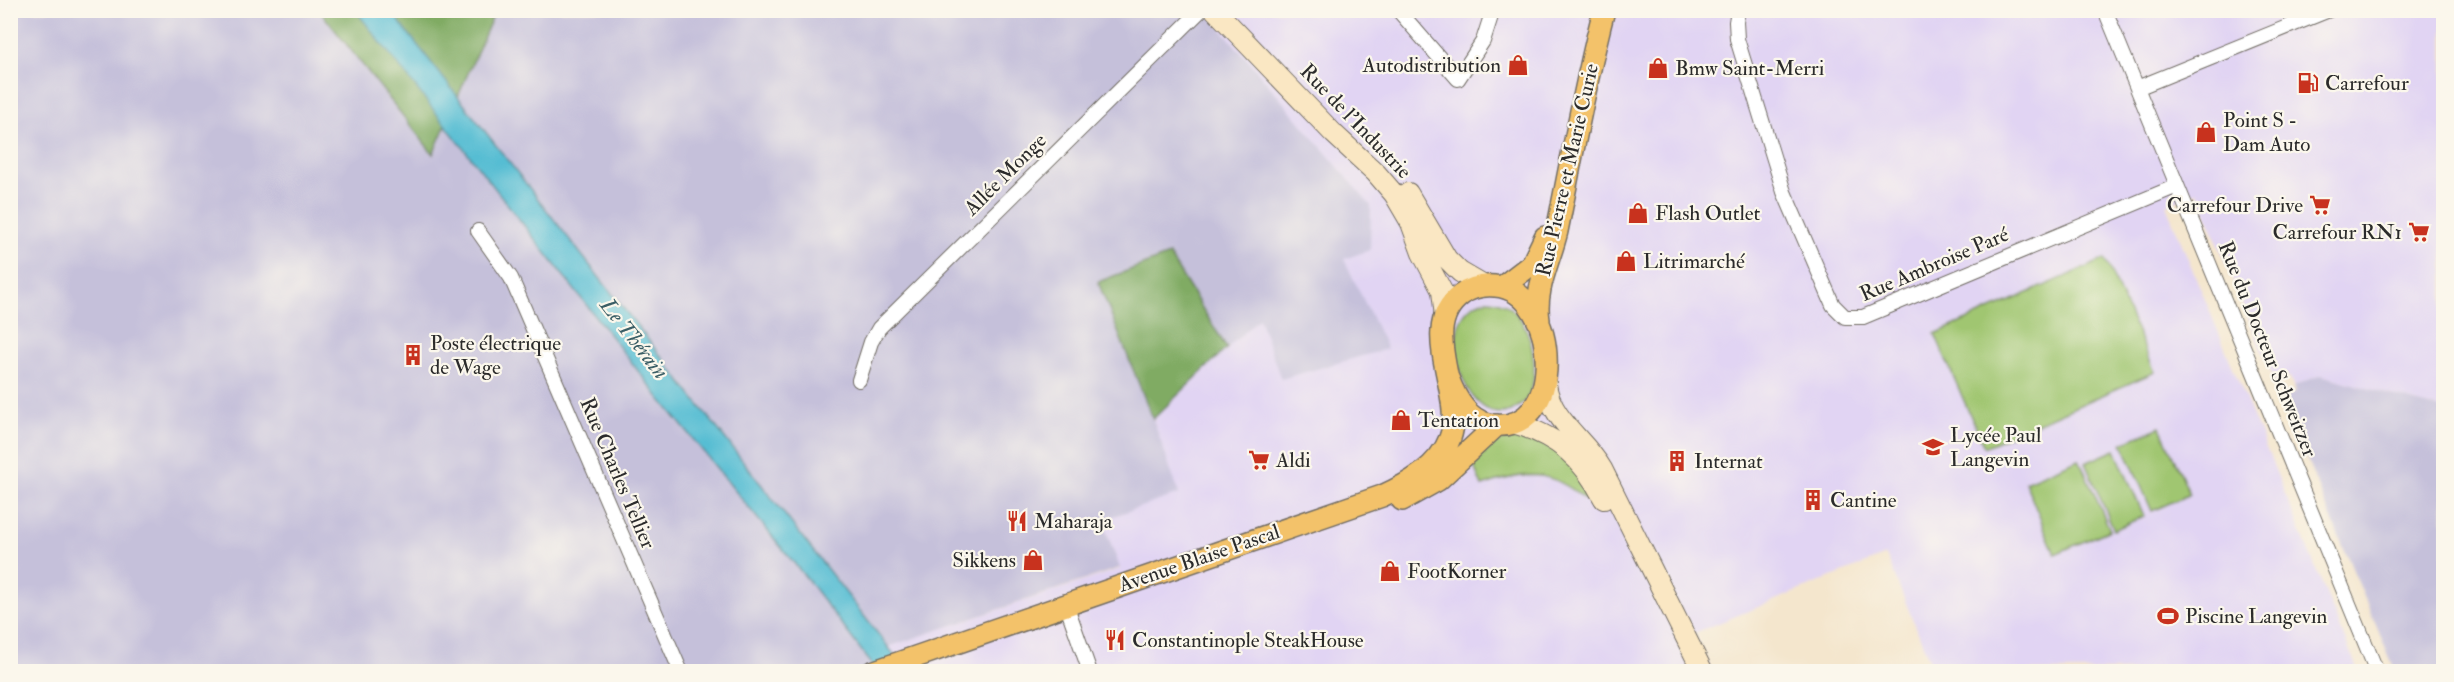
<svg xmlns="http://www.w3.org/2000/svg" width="2454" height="682" viewBox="0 0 2454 682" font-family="'IM FELL Double Pica',serif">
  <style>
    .built { fill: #e1d4f3 }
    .industrial { fill: #c5c0da }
    .green { fill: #a0c671; stroke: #66784e; stroke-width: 1.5 }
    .forest { fill: #80ab63; stroke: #566b47; stroke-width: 1.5 }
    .water { fill: #56bdd3; stroke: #40747f; stroke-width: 1.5 }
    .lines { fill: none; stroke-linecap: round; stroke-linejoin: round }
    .street-casing { stroke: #716c64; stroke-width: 16 }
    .secondary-casing { stroke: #716c64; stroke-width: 22 }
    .primary-casing { stroke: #716c64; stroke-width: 24 }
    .street { stroke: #fff; stroke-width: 14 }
    .secondary { stroke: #fae7c3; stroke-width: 20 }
    .primary { stroke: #f3c26a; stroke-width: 21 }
    .labels { text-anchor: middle; stroke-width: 4.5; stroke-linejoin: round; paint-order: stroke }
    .poi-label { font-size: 21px; fill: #2b2b2b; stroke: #fbf7ec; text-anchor: start }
    .street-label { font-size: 21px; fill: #2b2b2b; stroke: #fbf7ec }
    .water-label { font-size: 22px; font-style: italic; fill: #3a5e66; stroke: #fbf7ec }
  </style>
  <rect width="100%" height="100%" fill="#fbf7ec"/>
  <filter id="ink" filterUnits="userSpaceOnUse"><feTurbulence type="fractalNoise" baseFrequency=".0167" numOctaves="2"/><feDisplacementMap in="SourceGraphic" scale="12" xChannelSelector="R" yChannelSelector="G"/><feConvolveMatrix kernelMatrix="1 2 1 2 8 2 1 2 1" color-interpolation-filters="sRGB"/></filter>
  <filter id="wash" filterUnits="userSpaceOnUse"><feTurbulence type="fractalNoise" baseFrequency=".008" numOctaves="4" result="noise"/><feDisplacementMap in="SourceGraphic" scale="24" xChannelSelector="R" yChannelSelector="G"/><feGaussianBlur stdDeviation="1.35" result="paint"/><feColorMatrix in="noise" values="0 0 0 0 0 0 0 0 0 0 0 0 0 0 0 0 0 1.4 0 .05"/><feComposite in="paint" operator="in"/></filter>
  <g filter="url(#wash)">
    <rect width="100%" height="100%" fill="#f4e6cd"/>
    <path class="built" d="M1206 11H2443V410L2321 375 2294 386 2289 377 2275 383 2197 192 2166 205 2358 671H1934L1886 555 1694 633 1712 671 906 672 887 647 1120 569 1102 520 1178 493 1153 419 1259 317Z"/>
    <path class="industrial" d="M10 11H1206L1371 206 1370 250 1344 259 1387 349 1281 379 1259 318 1153 419 1179 494 1102 520 1120 568 888 647 906 671H11Z
      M2321 375 2443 410V671H2395L2300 443 2283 398 2296 392 2294 386Z"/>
    <path class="green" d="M2105 259 2155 372 1984 447 1935 334Z
      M1487 300C1525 300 1538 352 1533 382 1532 393 1525 403 1516 408 1467 439 1425 312 1487 300Z
      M2160 427 2190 494 2152 511 2122 443Z
      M1524 433 1564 454 1601 506 1595 508C1556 471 1532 468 1482 486L1473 464 1475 454 1495 437Z
      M2115 450 2144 516 2114 530 2085 463Z
      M2079 459 2110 530 2055 554 2025 482Z"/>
    <path class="forest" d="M320 11H495L433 154Z
      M1169 255 1227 348 1153 419 1098 282Z"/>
    <path class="water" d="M356 11H391L907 671H877L807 579 657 395Z"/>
  </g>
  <g filter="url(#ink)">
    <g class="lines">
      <defs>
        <path id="street" d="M1398 10 1458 79 1483 41 1493 10
          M1738 10 1736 22 1737 39 1784 192 1833 305 1845 317H1863L2177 186
          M2105 10 2377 672
          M2137 88 2329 10
          M478 231 511 278 681 672
          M859 380 871 342 879 328 1201 10
          M1066 604 1090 672"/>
        <path id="secondary" d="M1215 10 1334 134 1376 173 1394 194 1411 223 1422 253 1442 291 1445 317
          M1408 193 1447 259 1460 272 1484 286
          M1546 384C1551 421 1584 438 1602 469L1703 672
          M1513 423C1558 436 1583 458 1604 499"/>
        <path id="primary" d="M1502 287 1532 264 1545 237
          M1539 320C1534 289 1550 261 1557 231 1572 157 1585 83 1604 10
          M1402 500 1438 480 1497 425
          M872 672 1382 496C1409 484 1439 467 1450 438 1466 395 1416 328 1461 295 1470 288 1483 285 1495 286 1562 290 1567 441 1488 424 1467 419 1455 397 1448 378"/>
      </defs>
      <use href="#street" class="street-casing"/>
      <use href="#secondary" class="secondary-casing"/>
      <use href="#primary" class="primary-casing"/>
      <use href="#street" class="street"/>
      <use href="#secondary" class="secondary"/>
      <use href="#primary" class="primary"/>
    </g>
  </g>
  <defs>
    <symbol id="shop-bare" viewBox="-9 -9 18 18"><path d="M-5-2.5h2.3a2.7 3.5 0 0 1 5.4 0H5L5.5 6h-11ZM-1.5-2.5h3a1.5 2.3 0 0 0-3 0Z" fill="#c8321e" stroke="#fbf7ec" stroke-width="2.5" paint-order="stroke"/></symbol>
    <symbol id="fuel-bare" viewBox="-9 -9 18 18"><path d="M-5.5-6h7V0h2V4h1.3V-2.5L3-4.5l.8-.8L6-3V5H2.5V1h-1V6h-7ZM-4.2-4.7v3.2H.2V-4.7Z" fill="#c8321e" stroke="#fbf7ec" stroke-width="2.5" paint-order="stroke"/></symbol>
    <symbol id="supermarket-bare" viewBox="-9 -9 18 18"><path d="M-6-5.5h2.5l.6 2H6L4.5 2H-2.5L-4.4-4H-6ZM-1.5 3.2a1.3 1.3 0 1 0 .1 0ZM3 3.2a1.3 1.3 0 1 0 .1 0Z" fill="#c8321e" stroke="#fbf7ec" stroke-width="2.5" paint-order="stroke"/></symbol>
    <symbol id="building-bare" viewBox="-9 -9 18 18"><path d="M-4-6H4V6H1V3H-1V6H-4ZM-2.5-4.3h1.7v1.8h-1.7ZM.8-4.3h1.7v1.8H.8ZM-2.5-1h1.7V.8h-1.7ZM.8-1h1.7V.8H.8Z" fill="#c8321e" stroke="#fbf7ec" stroke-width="2.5" paint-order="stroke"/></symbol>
    <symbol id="school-bare" viewBox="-9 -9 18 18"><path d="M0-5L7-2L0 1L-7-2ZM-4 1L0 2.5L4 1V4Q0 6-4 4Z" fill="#c8321e" stroke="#fbf7ec" stroke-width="2.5" paint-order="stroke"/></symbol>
    <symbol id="restaurant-bare" viewBox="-9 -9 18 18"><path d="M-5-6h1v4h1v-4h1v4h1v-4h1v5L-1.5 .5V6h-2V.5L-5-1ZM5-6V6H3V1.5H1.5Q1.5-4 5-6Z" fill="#c8321e" stroke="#fbf7ec" stroke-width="2.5" paint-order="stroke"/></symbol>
    <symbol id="stadium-bare" viewBox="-9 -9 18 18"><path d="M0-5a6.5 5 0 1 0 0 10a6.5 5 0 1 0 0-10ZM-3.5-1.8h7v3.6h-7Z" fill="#c8321e" stroke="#fbf7ec" stroke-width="2.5" paint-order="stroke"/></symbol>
  </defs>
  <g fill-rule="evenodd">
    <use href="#shop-bare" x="1503" y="50" width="30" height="30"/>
    <use href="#shop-bare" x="1643" y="53" width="30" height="30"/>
    <use href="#fuel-bare" x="2293" y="68" width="30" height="30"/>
    <use href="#shop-bare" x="2191" y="117" width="30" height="30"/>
    <use href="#supermarket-bare" x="2305" y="190" width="30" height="30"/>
    <use href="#shop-bare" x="1623" y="198" width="30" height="30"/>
    <use href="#supermarket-bare" x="2404" y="217" width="30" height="30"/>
    <use href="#shop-bare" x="1611" y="246" width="30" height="30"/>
    <use href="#building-bare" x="398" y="340" width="30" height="30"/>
    <use href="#shop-bare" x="1386" y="405" width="30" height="30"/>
    <use href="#school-bare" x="1918" y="432" width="30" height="30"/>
    <use href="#supermarket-bare" x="1244" y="445" width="30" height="30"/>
    <use href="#building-bare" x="1662" y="446" width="30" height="30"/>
    <use href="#building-bare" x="1798" y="485" width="30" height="30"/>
    <use href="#restaurant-bare" x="1002" y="506" width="30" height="30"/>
    <use href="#shop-bare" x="1018" y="545" width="30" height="30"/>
    <use href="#shop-bare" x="1375" y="556" width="30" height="30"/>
    <use href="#stadium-bare" x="2153" y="601" width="30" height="30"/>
    <use href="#restaurant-bare" x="1100" y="625" width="30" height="30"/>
  </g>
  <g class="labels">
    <g class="poi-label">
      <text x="1501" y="72" text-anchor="end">Autodistribution</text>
      <text x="1675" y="75">Bmw Saint-Merri</text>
      <text x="2325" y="90">Carrefour</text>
      <text x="2223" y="127">Point S -<tspan x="2223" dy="24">Dam Auto</tspan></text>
      <text x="2303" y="212" text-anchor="end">Carrefour Drive</text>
      <text x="1655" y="220">Flash Outlet</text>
      <text x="2402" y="239" text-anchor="end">Carrefour RN1</text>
      <text x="1643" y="268">Litrimarché</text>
      <text x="430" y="350">Poste électrique<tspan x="430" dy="24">de Wage</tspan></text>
      <text x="1418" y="427">Tentation</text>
      <text x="1950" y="442">Lycée Paul<tspan x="1950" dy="24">Langevin</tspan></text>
      <text x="1276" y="467">Aldi</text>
      <text x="1694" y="468">Internat</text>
      <text x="1830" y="507">Cantine</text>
      <text x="1034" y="528">Maharaja</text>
      <text x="1016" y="567" text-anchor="end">Sikkens</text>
      <text x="1407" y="578">FootKorner</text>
      <text x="2185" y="623">Piscine Langevin</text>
      <text x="1132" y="647">Constantinople SteakHouse</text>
    </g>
    <g class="street-label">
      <text transform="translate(1356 121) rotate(46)" y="7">Rue de l'Industrie</text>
      <text transform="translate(1567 170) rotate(-77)" y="7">Rue Pierre et Marie Curie</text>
      <text transform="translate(1005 174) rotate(-45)" y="7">Allée Monge</text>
      <text transform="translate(1934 264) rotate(-23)" y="7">Rue Ambroise Paré</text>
      <text transform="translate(2268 349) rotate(68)" y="7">Rue du Docteur Schweitzer</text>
      <text transform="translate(618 473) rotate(67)" y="7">Rue Charles Tellier</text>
      <text transform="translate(1199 558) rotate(-19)" y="7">Avenue Blaise Pascal</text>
    </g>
    <g class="water-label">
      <text transform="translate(635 338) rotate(52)" y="8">Le Thérain</text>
    </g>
  </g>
  <rect width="2454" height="682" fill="none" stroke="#fbf7ec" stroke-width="36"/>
</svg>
